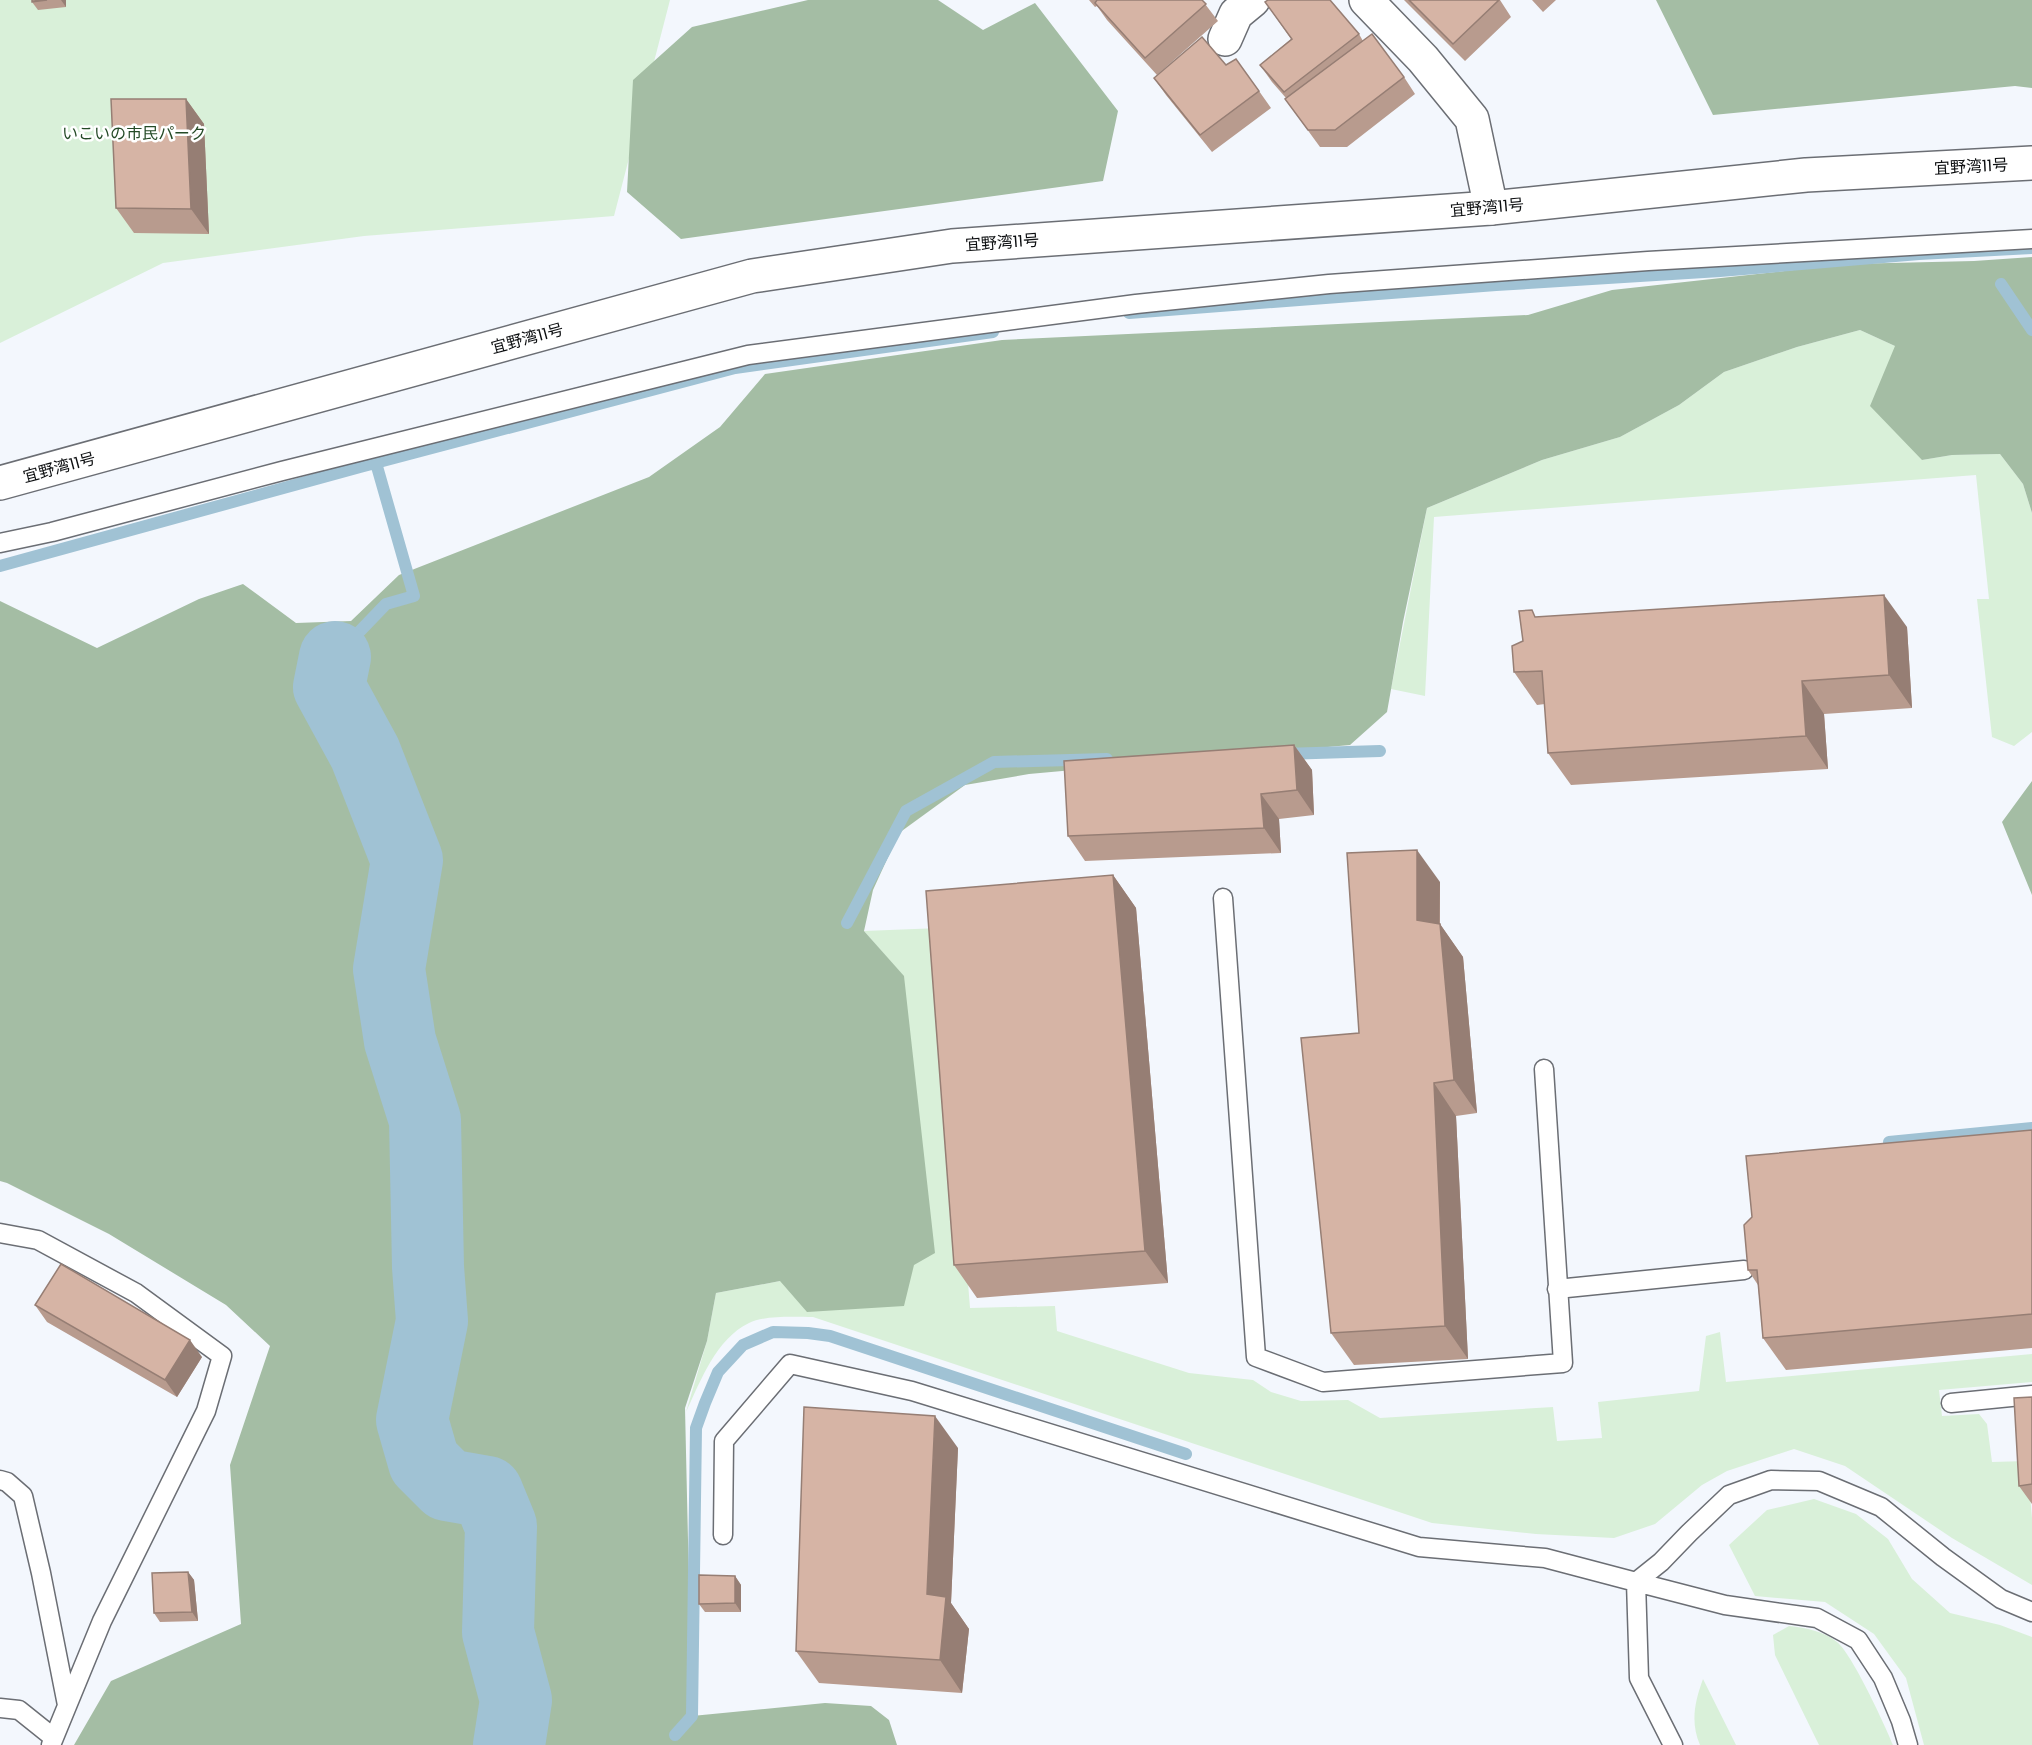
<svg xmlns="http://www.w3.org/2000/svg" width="2032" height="1745" viewBox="0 0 2032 1745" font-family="Poppins,'Noto Sans JP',sans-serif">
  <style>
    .green { fill: #d9f0d9 }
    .forest { fill: #a4bda4 }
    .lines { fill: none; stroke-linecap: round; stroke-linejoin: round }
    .stream { stroke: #a0c2d4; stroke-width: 12 }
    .river { stroke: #a0c2d4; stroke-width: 72 }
    .lane-casing { stroke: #6b6e74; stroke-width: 21 }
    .street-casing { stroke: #6b6e74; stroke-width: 36 }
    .secondary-casing { stroke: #6b6e74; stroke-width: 36 }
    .lane { stroke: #fff; stroke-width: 18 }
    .street { stroke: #fff; stroke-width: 33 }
    .secondary { stroke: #fff; stroke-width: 33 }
    .wall { fill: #b89b8e }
    .shaded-wall { fill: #967e74 }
    .building { fill: #d6b4a5; stroke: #967e74; stroke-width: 1.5 }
    .labels { text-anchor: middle; stroke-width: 5; stroke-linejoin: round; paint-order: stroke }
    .park-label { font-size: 16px; fill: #244a26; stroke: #fff }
    .street-label { font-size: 16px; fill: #0d0f11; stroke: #fff }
  </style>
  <rect width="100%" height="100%" fill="#f3f7fd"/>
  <path class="green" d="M0 0H670L614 216 364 236 163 263 0 343Z
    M1860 330 1895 346 1922 460 1952 455 2000 454 2023 484 2032 513V732L2014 746 1992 737 1977 599H1989L1976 475 1434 517 1425 696 1391 689 1427 508 1542 460 1620 437 1679 405 1724 372 1797 347Z
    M940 928 970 1308 1055 1306 1057 1331 1189 1373 1253 1380 1271 1392 1301 1401 1348 1400 1380 1418 1553 1407 1557 1441 1602 1438 1598 1402 1699 1391 1706 1336 1720 1332 1726 1382 2032 1354V1382L1939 1390 1942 1416 1979 1414 1987 1424 1992 1462 2027 1461 2032 1518V1585L1952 1538 1845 1466 1794 1449 1727 1471 1702 1485 1655 1524 1614 1538 1536 1534 1432 1523 813 1317C795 1317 765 1315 749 1323 716 1339 701 1380 686 1412L707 1341 716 1293 780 1281 904 977 864 931Z
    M1814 1499 1856 1514 1888 1539 1912 1579 1950 1613 2000 1625 2032 1637V1745H1924L1906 1678 1874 1634 1825 1602 1755 1596 1729 1545 1767 1510Z
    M1789 1626C1806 1628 1824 1631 1837 1642 1852 1654 1885 1725 1893 1745H1819L1775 1655 1773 1635Z
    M1703 1679 1736 1745H1700C1690 1722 1695 1701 1703 1679Z"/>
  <path class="forest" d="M808 0H938L983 30 1035 3 1118 111 1103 181 681 239 627 192 633 80 692 27Z
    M1656 0H2032V88L2015 86 1713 115Z
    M2032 257V513L2023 484 2000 454 1952 455 1922 460 1870 406 1895 346 1860 330 1797 347 1724 372 1679 405 1620 437 1542 460 1427 508 1403 622 1387 712 1350 745 1029 774 965 785 899 833 873 890 864 931 904 976 935 1253 914 1265 904 1306 807 1312 780 1281 716 1293 707 1341 685 1408 692 1716 825 1703 871 1706 889 1720 897 1745H74L111 1681 241 1624 230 1465 270 1346 226 1305 109 1234 7 1183 0 1181V601L97 648 199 599 243 584 296 623 351 621 399 575 649 477 720 427 765 374 1002 340 1528 315 1612 290 1848 264 1974 261Z
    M2032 781V895L2002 822Z"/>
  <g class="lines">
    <path class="stream" d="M2001 284 2032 330
      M1129 313 1496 285 1720 271 1919 254 2032 248
      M0 566 360 467 735 368 993 332
      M335 657 386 604 414 596 376 463
      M1283 754 1380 751
      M847 923 906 811 994 762 1107 759
      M1889 1142 2032 1128
      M675 1735 692 1716 696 1428 705 1403 718 1372 743 1345 773 1332 808 1333 830 1336 1186 1454"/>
    <path class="river" d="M335 657 329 687 365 753 407 860 389 969 400 1041 425 1120 428 1267 432 1321 412 1420 424 1462 447 1485 487 1492 501 1526 498 1632 516 1700 509 1745"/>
    <defs>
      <path id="lane" d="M0 543 52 532 282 471 748 355 1136 304 1329 284 1648 261 2032 239
        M1223 898 1256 1357 1323 1382 1563 1363 1544 1069
        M0 1233 38 1240 136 1293 222 1356 206 1411 102 1621 51 1745
        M1557 1289 1744 1270
        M1951 1403 2032 1395
        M0 1480 7 1482 23 1496 41 1573 67 1705
        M723 1535 724 1441 790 1364 912 1391 1419 1547 1545 1558 1636 1582 1639 1678 1673 1745
        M1636 1582 1661 1562 1689 1533 1729 1495 1771 1480 1819 1481 1881 1507 1943 1557 2001 1599 2032 1612
        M1636 1582 1725 1605 1817 1618 1858 1640 1883 1678 1901 1721 1908 1745
        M0 1708 19 1710 54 1738"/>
      <path id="street" d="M1366 0 1423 59 1472 119 1491 208
        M1225 39 1236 14 1253 0"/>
      <path id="secondary" d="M0 483 752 276 952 246 1491 208 1806 175 2032 163"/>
    </defs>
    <use href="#lane" class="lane-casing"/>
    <use href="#street" class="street-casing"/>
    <use href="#secondary" class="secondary-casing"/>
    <use href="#lane" class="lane"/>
    <use href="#street" class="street"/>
    <use href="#secondary" class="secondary"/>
  </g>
  <path class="wall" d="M32 0H66V7L38 10 32 2Z
    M1089 0H1202L1218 21 1157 75 1107 20 1097 6 1095 7Z
    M1404 0H1500L1511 17 1465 61Z
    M1532 0H1556L1543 12Z
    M1265 2 1359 34 1363 41 1404 77 1415 94 1347 147H1320L1285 99 1286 98 1272 82 1260 65 1291 39Z
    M1226 65 1259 91 1271 108 1212 152 1166 95 1154 78Z
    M186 99 204 124 209 234 134 233 116 208Z
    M1536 617 1907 627 1912 708 1824 714 1828 769 1571 785 1548 753 1545 704 1537 705 1514 672 1523 641Z
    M1294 745 1312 770 1314 815 1279 819 1281 853 1085 861 1068 836Z
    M1113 875 1136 908 1168 1283 977 1298 954 1265Z
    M1440 882V924L1463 957 1477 1113 1456 1116 1468 1359 1354 1365 1331 1333 1359 1033Z
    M2032 1130V1348L1786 1370 1763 1338 1758 1285 1748 1270Z
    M35 1305 202 1357 177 1397 47 1322Z
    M2032 1397V1504L2019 1486Z
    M958 1448 951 1603 969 1629 962 1693 819 1683 796 1651Z
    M188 1572 194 1580 198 1621 160 1622 154 1613Z
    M735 1576 741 1585V1612H705L699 1604Z"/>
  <path class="shaded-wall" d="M61 0H66V7Z
    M186 99 204 124 209 234 191 209Z
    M1884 595 1907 627 1912 708 1889 675Z
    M1802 681 1824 714 1828 769 1806 736Z
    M1294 745 1312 770 1314 815 1297 790Z
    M1261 794 1279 819 1281 853 1264 828Z
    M1417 850 1440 882 1439 952 1417 920Z
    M1113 875 1136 908 1168 1283 1145 1251Z
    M1440 924 1463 957 1477 1113 1454 1080Z
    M1434 1083 1456 1116 1468 1359 1445 1326Z
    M190 1340 202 1357 177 1397 165 1380Z
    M935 1416 958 1448 951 1603 969 1629 962 1693 940 1660 927 1594Z
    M188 1572 194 1580 198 1621 192 1612Z
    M735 1576 741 1585V1612L735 1603Z"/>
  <path class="building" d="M32 0H47L32 2Z
    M1097 0H1202L1206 4 1145 58 1095 3Z
    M1268 0H1330L1359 34 1284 92 1260 65 1292 39 1265 2Z
    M1409 0H1499L1453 44Z
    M1372 34 1404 77 1335 130H1308L1285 99Z
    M1202 37 1226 65 1236 59 1259 91 1200 135 1154 78Z
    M111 99H186L191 209 116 208Z
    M1884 595 1889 675 1802 681 1806 736 1548 753 1542 671 1514 672 1512 646 1523 641 1519 611 1532 610 1535 617Z
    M1294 745 1297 790 1261 794 1264 828 1068 836 1064 761Z
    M1417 850V920L1440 924 1454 1080 1434 1083 1445 1326 1331 1333 1301 1038 1359 1033 1347 853Z
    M1113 875 1145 1251 954 1265 926 891Z
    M2032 1130V1314L1763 1338 1757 1270H1748L1744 1225 1752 1217 1746 1156Z
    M61 1264 190 1340 165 1380 35 1305Z
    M2032 1397V1484L2019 1486 2014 1398Z
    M804 1407 935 1416 927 1594 946 1597 940 1660 796 1651Z
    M188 1572 192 1612 154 1613 152 1573Z
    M699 1575 735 1576V1603L699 1604Z"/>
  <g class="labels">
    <g class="park-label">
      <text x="134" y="139">いこいの市民パーク</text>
    </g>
    <g class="street-label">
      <text transform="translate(1971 166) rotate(-3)" y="6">宜野湾11号</text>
      <text transform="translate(1487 207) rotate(-5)" y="6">宜野湾11号</text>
      <text transform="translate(1002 242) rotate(-4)" y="6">宜野湾11号</text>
      <text transform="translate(527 338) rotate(-15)" y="6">宜野湾11号</text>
      <text transform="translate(59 467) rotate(-15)" y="6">宜野湾11号</text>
    </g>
  </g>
</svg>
